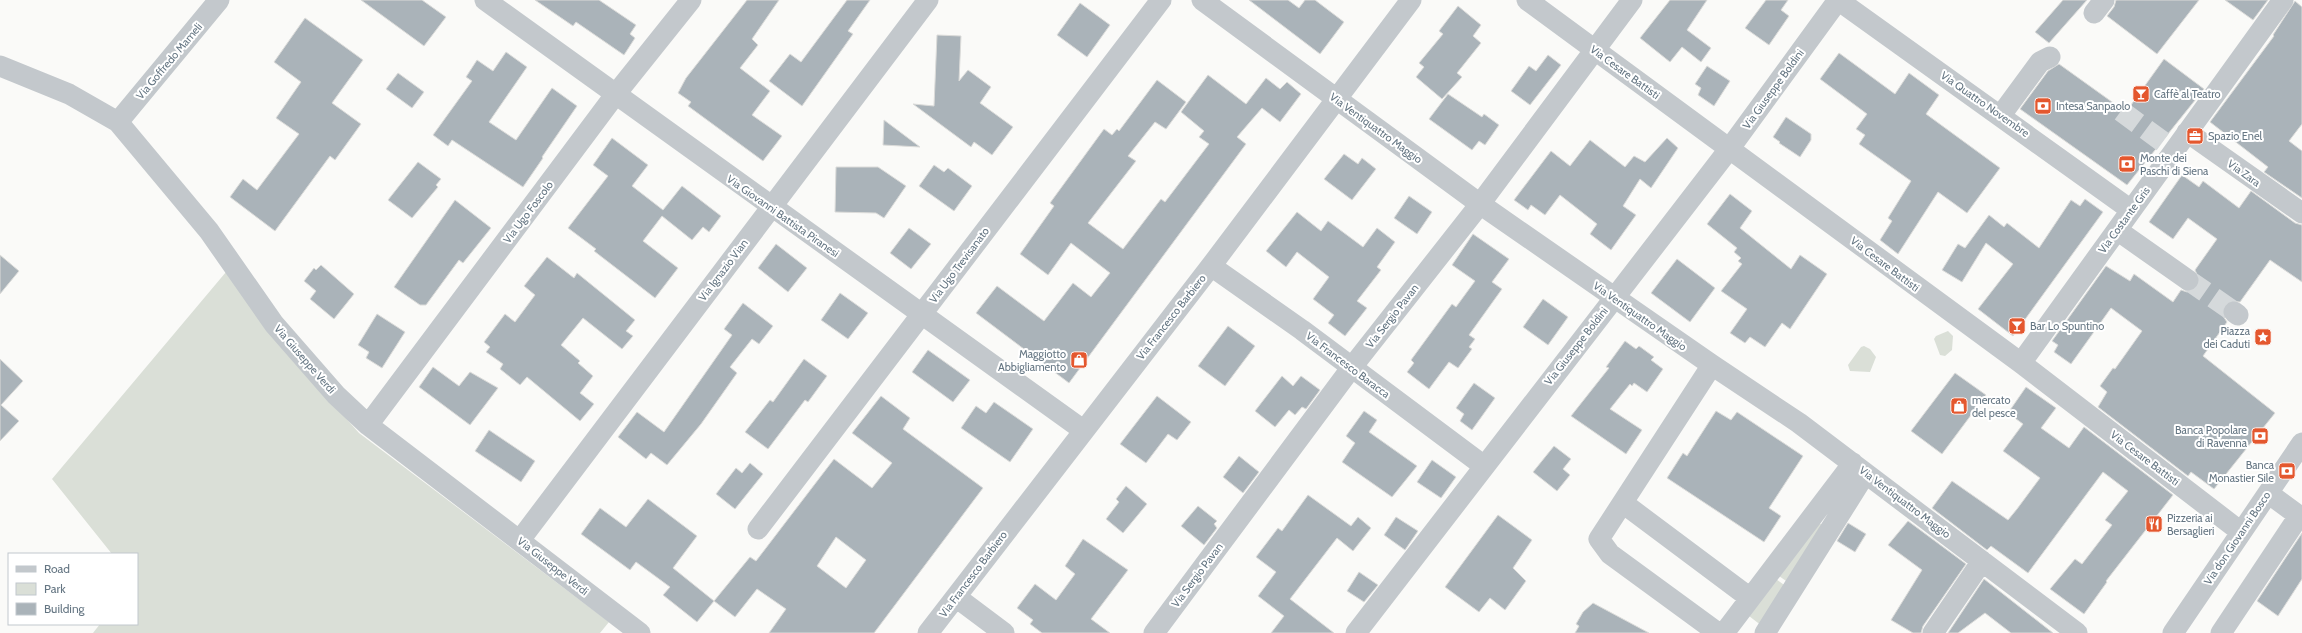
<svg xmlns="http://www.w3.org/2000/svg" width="2302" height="633" viewBox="0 0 2302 633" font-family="Cabin,sans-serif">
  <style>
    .green { fill: #dadfd7 }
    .building { fill: #aab3b9; stroke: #dcdcda; fill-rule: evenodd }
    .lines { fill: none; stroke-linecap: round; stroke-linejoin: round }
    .minor-tunnel { stroke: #d5d9db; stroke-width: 21; stroke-dasharray: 21 10; stroke-linecap: butt }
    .minor { stroke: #c3c8cc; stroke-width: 21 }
    .labels { text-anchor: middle; stroke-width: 4; stroke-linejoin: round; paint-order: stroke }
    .street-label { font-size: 11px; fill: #657683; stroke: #fff }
    .poi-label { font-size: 11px; fill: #657683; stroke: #fff; text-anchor: start }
  </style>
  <rect width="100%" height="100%" fill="#fafaf8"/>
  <path class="green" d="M226 272 266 328 359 433 609 622 600 633H93L100 624H137V554H112L52 479Z
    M1948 331 1953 336 1952 350 1945 356 1940 355 1934 339 1936 336Z
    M1864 346 1870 349 1876 357 1870 372 1850 371 1848 365 1861 347Z
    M1819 523 1824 526 1789 583 1779 576Z
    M1776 579 1787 587 1762 626 1749 616Z"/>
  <path class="building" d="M361 0H422L446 17 424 46Z
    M535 0H599L636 25 630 34 635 38 624 55 576 22 573 26Z
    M747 0H779L752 39 758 45 740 68 770 91 752 115 782 136 763 161 688 106 691 102 678 93 686 78Z
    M847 0H870L848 31 853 34 802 106 769 81 790 54 801 62Z
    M1249 0H1288L1299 8 1305 0H1315L1344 22 1320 54Z
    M1670 0H1707L1687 30 1711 48 1701 62 1682 47 1670 62 1640 38Z
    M1766 0H1788L1781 10 1789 16 1769 45 1745 28Z
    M2063 0H2087L2049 43 2035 32Z
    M2116 0H2199L2157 54 2107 16 2114 7Z
    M2225 0H2268L2253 20Z
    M2295 1 2302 7V124L2289 141 2302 151V198L2264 172 2268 167 2210 122 2274 36 2273 35Z
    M1080 3 1110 25 1087 57 1057 35Z
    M1458 6 1481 25 1473 36 1481 43 1457 73 1462 77 1442 99 1416 77 1424 67 1419 63 1443 34 1439 31Z
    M305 18 363 60 332 103 361 124 335 160 330 156 275 231 230 197 243 179 257 190 299 134 276 118 301 82 274 62Z
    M937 35 961 36 959 81 968 70 991 87 980 103 1013 127 992 155 974 142 971 147 913 104 934 106Z
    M506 52 527 67 489 122 516 140 552 88 577 106 542 157 543 158 523 187 452 140 448 146 433 135 472 81 466 77 477 60 493 71Z
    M1839 53 1895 94 1909 73 1939 95 1926 114 2000 168 1967 213 1938 192 1898 254 1880 240 1892 221 1888 218 1911 181 1859 144 1865 135 1856 129 1867 114 1820 79Z
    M1548 55 1561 65 1530 105 1511 91 1529 66 1536 71Z
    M2164 59 2204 89 2127 185 2020 109 2048 71 2059 64 2126 112Z
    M1707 66 1730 81 1714 106 1698 95 1701 88 1695 84Z
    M398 73 424 92 412 108 386 89Z
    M1208 75 1246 104 1266 78 1280 89 1287 82 1301 94 1280 122 1262 108 1237 137 1246 144 1069 383 976 313 997 286 1044 321 1073 283 1091 297 1110 273 1071 243 1048 275 1020 254 1054 206 1050 203 1104 129 1112 135 1117 129 1119 131 1157 80 1186 102 1166 129 1155 122 1128 156 1136 161 1088 223 1123 249 1161 199 1165 202 1209 144 1199 137 1204 131 1181 112Z
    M1448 94 1482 117 1484 114 1499 125 1485 145 1479 141 1472 150 1429 119Z
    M1786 117 1811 134V140L1800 157 1779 143 1780 142 1773 137Z
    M884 120 920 147 883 145Z
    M612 138 648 165 632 186 663 210 682 186 721 216 709 232 703 227 692 240 662 216 643 241 678 268 655 298 594 251 596 249 568 228 608 176 593 165Z
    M1667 138 1678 148 1651 188 1640 179 1623 206 1636 215 1611 250 1590 234 1597 224 1560 195 1545 215 1531 205 1528 210 1514 200 1551 151 1570 166 1590 140 1625 167 1634 156 1645 162Z
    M1344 154 1358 164 1362 158 1376 169 1352 200 1324 179Z
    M418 162 441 179 436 185 438 187 412 218 388 200Z
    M934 165 944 172 948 168 972 186 954 211 919 186Z
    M836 167H878L906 186 884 218 876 213 835 212Z
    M2182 175 2199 187 2203 181 2239 208 2251 191 2295 223 2302 225V282L2270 260 2240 302 2230 301 2224 305 2223 316 2227 322 2203 356 2275 413 2214 489 2191 472 2188 476 2098 407 2107 392 2100 386 2113 368 2115 369 2142 331 2111 308 2071 364 2054 352 2058 345 2052 341 2106 266 2130 281 2134 274 2173 302 2181 290 2187 292 2198 287 2200 281 2195 270 2217 239 2188 218 2173 239 2149 222Z
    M1730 194 1752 211 1740 228 1791 269 1800 255 1827 274 1790 329 1782 323 1765 347 1750 337 1745 343 1730 333 1747 309 1721 291 1742 264 1738 261 1741 258 1734 252 1737 248 1707 224Z
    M1409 196 1432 212 1417 234 1394 218Z
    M2085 199 2103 212 2013 336 1978 309 2013 264 1986 243 1962 282 1942 270 1958 244 1965 248 1989 215 2004 227 2007 223 2039 248 2071 200 2080 206Z
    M455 200 491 228 463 263 459 260 426 305H420L394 287Z
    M1297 212 1321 231 1328 221 1363 247 1377 228 1395 242 1377 267 1381 270 1357 301 1367 308 1345 336 1328 323 1334 315 1313 299 1329 277 1297 252 1286 267 1266 251Z
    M909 228 931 244 911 269 890 253Z
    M1473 234 1509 259 1492 282 1502 289 1469 335 1475 339 1469 347 1472 349 1458 368 1449 362 1429 389 1407 372 1414 363 1411 360 1452 304 1456 307 1475 281 1452 265Z
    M776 244 807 268 788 292 758 268Z
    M0 255 19 271 0 294Z
    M547 257 574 278 577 273 635 320 626 331 633 336 622 349 583 318 561 345 580 361 578 363 593 376 580 393 594 404 580 421 527 377 520 385 500 369 503 364 486 352 490 347 484 342 505 314 515 322 535 295 524 286Z
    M1677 259 1715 288 1690 322 1651 293Z
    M321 265 354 294 334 319 310 299 316 291 304 281 314 268 316 270Z
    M840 293 868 313 848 339 821 320Z
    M1543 299 1568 317 1548 345 1523 327Z
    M743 303 773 326 759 344 752 339 730 367 737 373 701 424 667 465 651 453 646 459 618 437 637 412 664 432 732 335 724 329Z
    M377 314 405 332 382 368 366 358 369 352 358 345Z
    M1228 326 1255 346 1225 386 1198 366Z
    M1625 341 1636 349 1639 346 1654 357 1651 360 1663 369 1647 392 1634 383 1632 386 1630 384 1610 409 1642 430 1626 454 1571 416 1609 368 1606 367Z
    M928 350 970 380 953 402 912 372Z
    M0 359 23 381 1 405 19 421 0 441Z
    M804 359 827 376 808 402 805 400 768 449 745 432 770 400 773 402Z
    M433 367 459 386 470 372 498 388 470 425 419 387Z
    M1955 373 1986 395 1942 454 1911 431Z
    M1282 376 1293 386 1301 376 1320 390 1306 409 1302 407 1295 415 1289 410 1275 427 1255 411Z
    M1474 383 1495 398 1472 430 1460 421 1464 414 1456 408Z
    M2026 387 2056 408 2041 428 2069 448 2084 427 2173 495 2106 581 2107 582 2084 614 2050 589 2075 559 2082 564 2112 525 2105 520 2128 491 2103 472 2028 573 1991 546 1987 550 1932 508 1952 481 2008 520 2017 509 2040 478 2003 451 2023 424 2008 413Z
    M881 396 910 418 903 429 983 488 874 633H769L786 609 757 589 735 617 714 601 750 557 756 561 834 459 872 488 892 463 852 433ZM836 537 866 560 846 588 817 566Z
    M1157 396 1191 422 1177 440 1168 434 1146 463 1120 444Z
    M994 402 1033 429 1010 462 961 428 976 406 986 413Z
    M1364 411 1377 420 1369 432 1417 466 1392 497 1342 462 1355 443 1346 436Z
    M1716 411 1731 420 1737 412 1803 456 1769 508 1781 516 1764 542 1667 478 1683 453 1687 456Z
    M489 430 535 461 521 482 475 451Z
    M1554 446 1571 459 1563 469 1570 475 1557 491 1533 472Z
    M1239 456 1259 472 1243 493 1223 477Z
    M1432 460 1456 477 1441 498 1417 482Z
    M750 463 763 474 735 509 716 494 736 468 742 473Z
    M1126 486 1147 504 1123 533 1106 519 1119 502 1116 499Z
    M1308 495 1351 526 1358 517 1371 528 1353 551 1337 538 1290 599 1334 633H1271L1284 616 1258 596 1276 572 1256 557 1278 528 1282 531Z
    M648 499 697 536 673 568 714 601 697 622 663 595 670 587 636 562 630 570 581 534 600 508 626 527Z
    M1198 506 1217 521 1214 524 1217 528 1204 545 1181 526Z
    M1498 515 1532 540 1513 568 1526 581 1505 610 1490 598 1479 612 1445 587Z
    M1396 517 1418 531 1405 550 1384 535Z
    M1908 521 1966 564 1923 626 1921 633H1913L1891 620 1922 570 1888 545Z
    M1848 523 1866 534 1855 552 1837 541Z
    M2302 533V579L2278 616 2257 601Z
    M1083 539 1128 570 1091 619 1110 633H1042L1030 624 1033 620 1017 608 1035 584 1056 600 1075 574 1065 566Z
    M1359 572 1378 585 1364 602 1347 591Z
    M1984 579 2053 633H2011L1985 613 1958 633H1948Z
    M1593 603 1649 633H1575L1579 626 1576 624 1583 612Z"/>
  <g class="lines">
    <path class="minor-tunnel" d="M2121 111 2174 150
      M2188 280 2234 312"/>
    <path class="minor" d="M485 0 1083 430
      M1202 0 1480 204 1712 365 1799 423 2077 633
      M1527 0 2021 363 2241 532
      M1838 0 2131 210
      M2094 13 2104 0
      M0 66 69 94 118 122 209 231 274 324 336 395 368 425 640 633
      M2001 115 2040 62 2050 57
      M118 122 219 0
      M2187 132 2302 213
      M2117 230 2188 280
      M1211 266 1302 330 1484 466
      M2234 312 2238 315
      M2021 363 2283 0
      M1712 365 1599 539 1610 554 1718 633
      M368 425 615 95 691 0
      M2268 493 2302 518
      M1623 503 1750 598
      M758 529 1161 0
      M520 540 928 0
      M956 597 1004 633
      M928 633 1211 266 1411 0
      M1154 633 1352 367 1477 208 1632 0
      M1356 633 1730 148 1838 0
      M1724 633 1853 463
      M1765 633 1862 479
      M1933 633 1982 561
      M2173 633 2302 443
      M2221 633 2299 516"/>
  </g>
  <defs>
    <symbol id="bar-square" viewBox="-11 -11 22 22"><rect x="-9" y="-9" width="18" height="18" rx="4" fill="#e4572e" stroke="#fff"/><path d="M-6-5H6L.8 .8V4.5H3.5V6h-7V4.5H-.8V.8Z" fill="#fff"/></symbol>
    <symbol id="bank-square" viewBox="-11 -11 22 22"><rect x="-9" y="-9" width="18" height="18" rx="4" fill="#e4572e" stroke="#fff"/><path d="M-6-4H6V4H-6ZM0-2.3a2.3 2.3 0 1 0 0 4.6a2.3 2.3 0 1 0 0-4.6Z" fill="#fff"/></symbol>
    <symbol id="office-square" viewBox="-11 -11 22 22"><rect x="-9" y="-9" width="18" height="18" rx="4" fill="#e4572e" stroke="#fff"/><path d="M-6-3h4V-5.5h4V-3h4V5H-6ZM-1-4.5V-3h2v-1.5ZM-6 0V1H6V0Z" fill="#fff"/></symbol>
    <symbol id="sight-square" viewBox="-11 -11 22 22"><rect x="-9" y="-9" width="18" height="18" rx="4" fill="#e4572e" stroke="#fff"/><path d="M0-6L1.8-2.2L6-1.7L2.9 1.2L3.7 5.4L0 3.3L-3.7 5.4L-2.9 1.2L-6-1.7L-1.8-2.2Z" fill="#fff"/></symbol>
    <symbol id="shop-square" viewBox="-11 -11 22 22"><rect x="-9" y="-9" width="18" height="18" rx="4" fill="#e4572e" stroke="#fff"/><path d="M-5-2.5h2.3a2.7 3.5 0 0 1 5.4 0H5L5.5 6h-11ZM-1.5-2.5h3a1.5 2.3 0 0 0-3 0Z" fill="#fff"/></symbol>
    <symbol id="restaurant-square" viewBox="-11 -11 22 22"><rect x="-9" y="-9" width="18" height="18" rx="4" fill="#e4572e" stroke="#fff"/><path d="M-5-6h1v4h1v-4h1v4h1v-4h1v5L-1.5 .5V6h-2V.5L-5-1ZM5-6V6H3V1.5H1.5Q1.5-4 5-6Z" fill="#fff"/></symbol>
  </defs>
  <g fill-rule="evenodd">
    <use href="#bar-square" x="2131" y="84" width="20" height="20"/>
    <use href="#bank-square" x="2033" y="96" width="20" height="20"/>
    <use href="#office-square" x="2185" y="126" width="20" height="20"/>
    <use href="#bank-square" x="2117" y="154" width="20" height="20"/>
    <use href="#bar-square" x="2007" y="316" width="20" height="20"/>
    <use href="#sight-square" x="2253" y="327" width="20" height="20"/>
    <use href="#shop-square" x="1069" y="350" width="20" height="20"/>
    <use href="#shop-square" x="1949" y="396" width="20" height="20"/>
    <use href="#bank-square" x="2250" y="426" width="20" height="20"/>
    <use href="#bank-square" x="2277" y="461" width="20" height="20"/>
    <use href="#restaurant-square" x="2144" y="514" width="20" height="20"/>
  </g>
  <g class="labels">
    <g class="street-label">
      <text transform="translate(169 61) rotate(-50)" y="4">Via Goffredo Mameli</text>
      <text transform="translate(1625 72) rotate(36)" y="4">Via Cesare Battisti</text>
      <text transform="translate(1773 89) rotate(-54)" y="4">Via Giuseppe Boldini</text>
      <text transform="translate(1985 104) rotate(35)" y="4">Via Quattro Novembre</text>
      <text transform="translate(1376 128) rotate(36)" y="4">Via Ventiquattro Maggio</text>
      <text transform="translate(2244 173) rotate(35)" y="4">Via Zara</text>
      <text transform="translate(528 212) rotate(-53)" y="4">Via Ugo Foscolo</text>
      <text transform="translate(783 216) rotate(35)" y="4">Via Giovanni Battista Piranesi</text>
      <text transform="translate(2124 220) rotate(-54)" y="4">Via Costante Gris</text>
      <text transform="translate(1885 264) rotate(37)" y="4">Via Cesare Battisti</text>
      <text transform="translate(959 265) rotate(-53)" y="4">Via Ugo Trevisanato</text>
      <text transform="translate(723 270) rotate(-53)" y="4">Via Ignazio Vian</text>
      <text transform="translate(1392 316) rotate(-52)" y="4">Via Sergio Pavan</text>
      <text transform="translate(1640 316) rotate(35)" y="4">Via Ventiquattro Maggio</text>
      <text transform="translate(1171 317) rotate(-52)" y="4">Via Francesco Barbiero</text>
      <text transform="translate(1576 346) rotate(-52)" y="4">Via Giuseppe Boldini</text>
      <text transform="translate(305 359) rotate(49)" y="4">Via Giuseppe Verdi</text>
      <text transform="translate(1348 365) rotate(37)" y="4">Via Francesco Baracca</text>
      <text transform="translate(2145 458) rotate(37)" y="4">Via Cesare Battisti</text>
      <text transform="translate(1905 502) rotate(37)" y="4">Via Ventiquattro Maggio</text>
      <text transform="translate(2237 538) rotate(-56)" y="4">Via don Giovanni Bosco</text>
      <text transform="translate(553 566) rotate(38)" y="4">Via Giuseppe Verdi</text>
      <text transform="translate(973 574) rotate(-53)" y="4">Via Francesco Barbiero</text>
      <text transform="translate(1197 575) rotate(-53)" y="4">Via Sergio Pavan</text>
    </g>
    <g class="poi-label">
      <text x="2154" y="98">Caffè al Teatro</text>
      <text x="2056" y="110">Intesa Sanpaolo</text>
      <text x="2208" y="140">Spazio Enel</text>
      <text x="2140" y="162">Monte dei<tspan x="2140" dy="13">Paschi di Siena</tspan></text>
      <text x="2030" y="330">Bar Lo Spuntino</text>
      <text x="2250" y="335" text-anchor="end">Piazza<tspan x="2250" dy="13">dei Caduti</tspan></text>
      <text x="1066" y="358" text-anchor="end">Maggiotto<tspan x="1066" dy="13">Abbigliamento</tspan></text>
      <text x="1972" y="404">mercato<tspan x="1972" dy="13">del pesce</tspan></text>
      <text x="2247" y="434" text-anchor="end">Banca Popolare<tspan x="2247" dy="13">di Ravenna</tspan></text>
      <text x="2274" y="469" text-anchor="end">Banca<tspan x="2274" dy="13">Monastier Sile</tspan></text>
      <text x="2167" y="522">Pizzeria ai<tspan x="2167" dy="13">Bersaglieri</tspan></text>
    </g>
  </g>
  <rect x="8" y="553" width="130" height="72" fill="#ffffff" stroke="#c1c8cd"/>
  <rect x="16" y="566" width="20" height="6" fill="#c3c8cc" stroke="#c1c8cd"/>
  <text x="44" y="573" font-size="12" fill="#657683">Road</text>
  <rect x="16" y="583" width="20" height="12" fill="#dadfd7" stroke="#c1c8cd"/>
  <text x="44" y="593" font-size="12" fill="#657683">Park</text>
  <rect x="16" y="603" width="20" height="12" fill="#aab3b9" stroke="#c1c8cd"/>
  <text x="44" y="613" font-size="12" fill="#657683">Building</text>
</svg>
